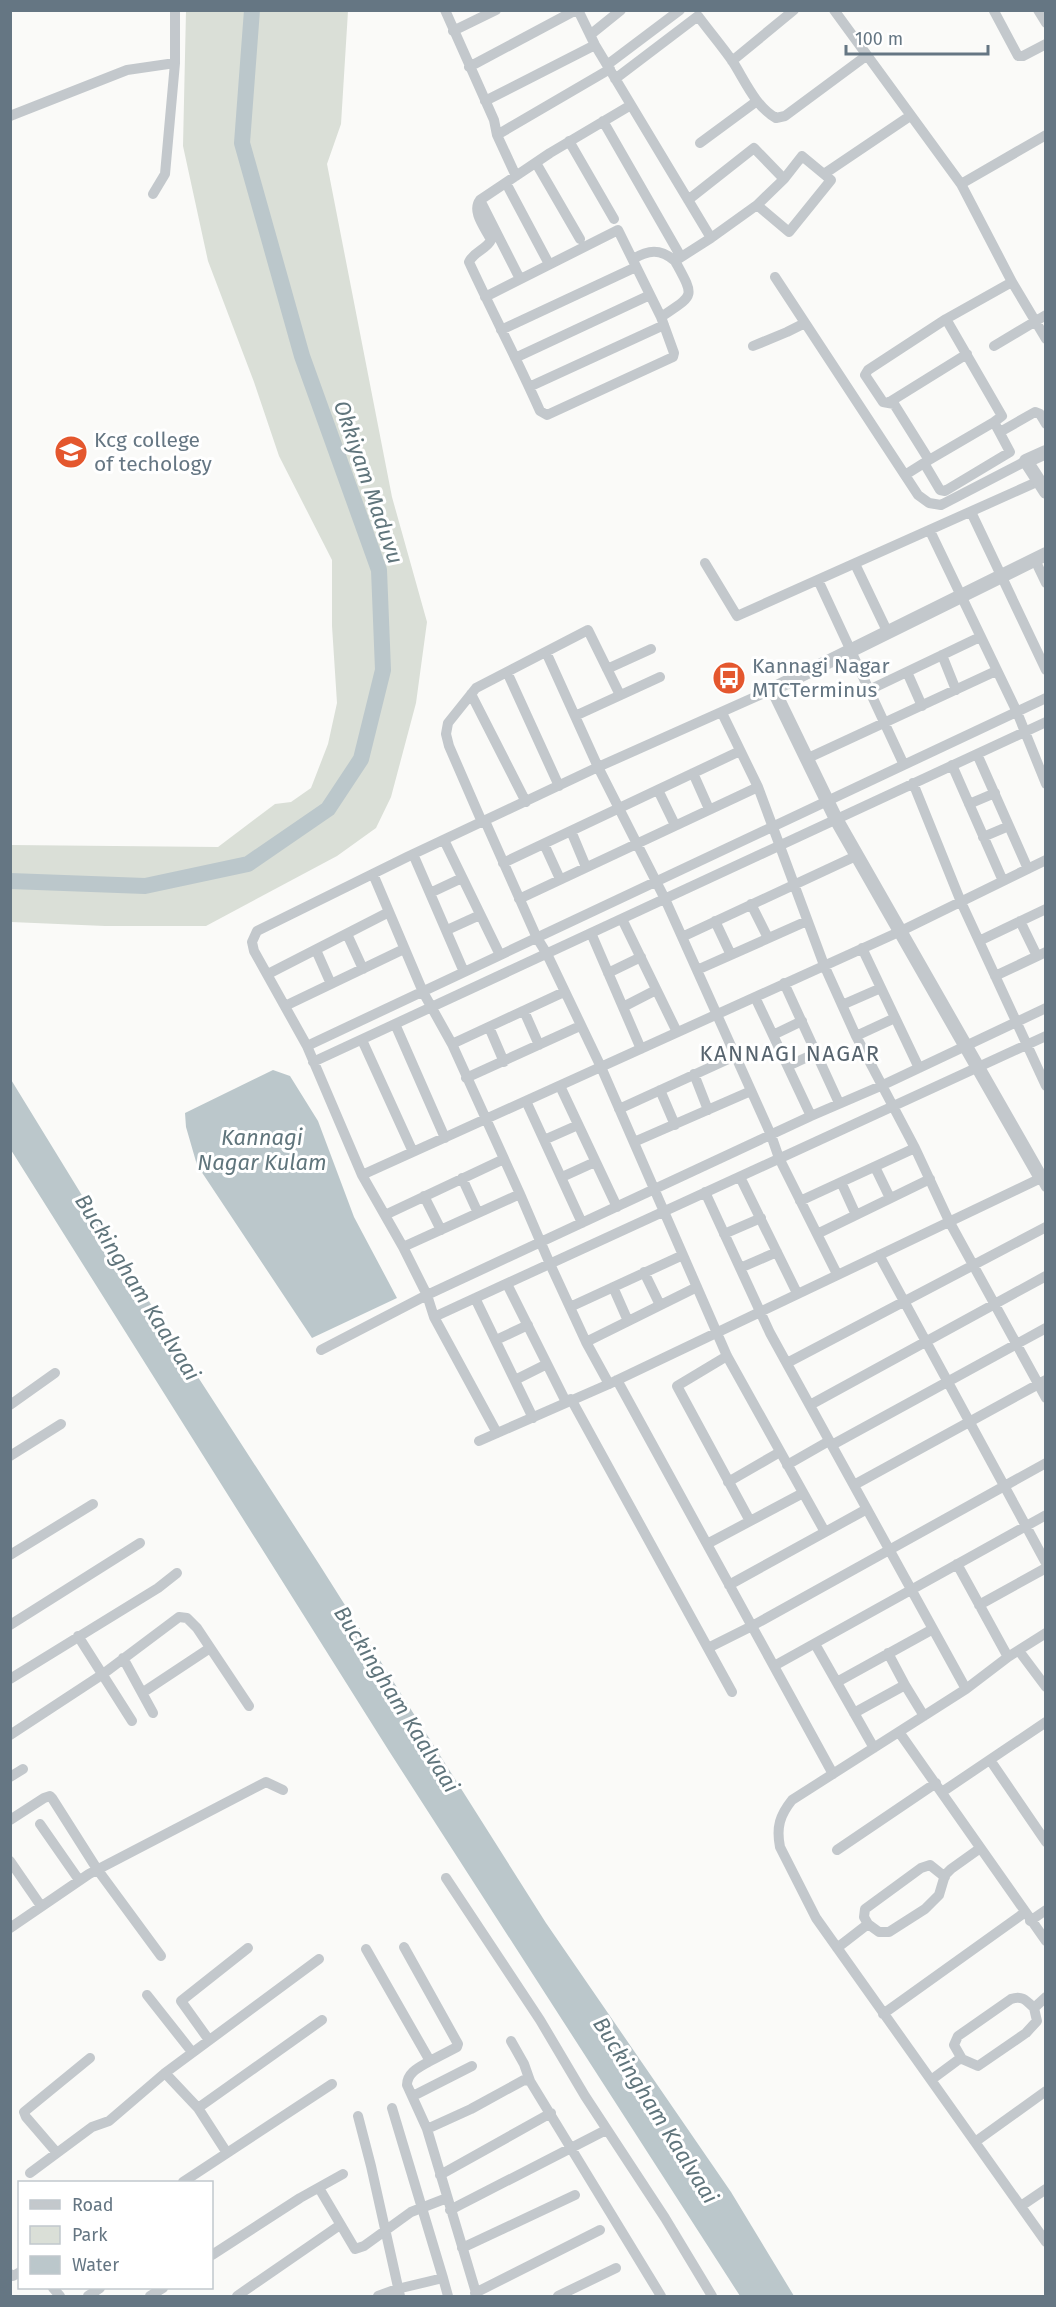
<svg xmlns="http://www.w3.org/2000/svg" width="1056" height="2307" viewBox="0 0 1056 2307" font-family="'Fira Sans',sans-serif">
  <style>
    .green { fill: #dadfd7 }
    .water { fill: #bbc7cb }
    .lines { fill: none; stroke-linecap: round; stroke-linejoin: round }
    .river { stroke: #bbc7cb; stroke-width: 16 }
    .minor { stroke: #c3c8cc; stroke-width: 10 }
    .tertiary { stroke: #c3c8cc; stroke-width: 14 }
    .labels { text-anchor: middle; stroke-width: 6; stroke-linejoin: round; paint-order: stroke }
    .poi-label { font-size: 21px; fill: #657683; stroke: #fff; text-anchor: start }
    .water-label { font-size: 22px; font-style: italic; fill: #60757c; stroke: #fff }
    .neighbourhood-label { font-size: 22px; letter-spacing: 1.5px; fill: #57646e; stroke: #fff }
  </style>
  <rect width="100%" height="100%" fill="#fafaf8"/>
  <path class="green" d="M186 11H348L341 124 327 164 392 497 427 622 416 703 391 797 376 828 337 856 206 926H105L11 922V845L218 847 275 804 291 802 311 788 328 744 337 703 332 626V560L279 456 254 382 208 261 183 146Z"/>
  <path class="water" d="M273 1070 290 1076 318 1121 354 1217 397 1298 312 1338 197 1165 186 1127 185 1113Z
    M10 1078 110 1241 319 1564 546 1923 731 2192 794 2296H740L389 1751 11 1150Z"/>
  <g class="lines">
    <path class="river" d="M10 881 145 886 248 864 328 809 361 759 383 670 379 570 302 356 242 143 252 10"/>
    <path class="minor" d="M445 10 494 120 497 135 516 176
      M578 10 595 45 711 238 757 205 789 232 831 180 802 156 784 179 757 205
      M834 10 961 184 1046 135
      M1038 10 1046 23
      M994 11 1018 56H1023L1046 44
      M453 31 496 10
      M590 35 621 10
      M732 61 794 10
      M607 65 680 10
      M469 67 576 10
      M615 79 698 16C709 31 722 46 733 62 745 81 756 107 776 118L785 116 866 56
      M485 101 595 45
      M10 116 127 70 175 63
      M603 121 681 257
      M497 135 610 69
      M569 141 614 219
      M700 143 757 101
      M536 163 580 239
      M824 174 910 116
      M506 183 549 264
      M961 184 1012 282 1046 339
      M153 194 165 174 175 63V10
      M480 200 520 279
      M688 200 754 148 784 179
      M633 259C648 250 660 248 675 261
      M775 277 918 495 929 503 941 505 1026 461
      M485 297 618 230 661 317 674 353 673 357 547 415 540 411C518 361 492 312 469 262 474 251 486 250 491 240 486 229 471 212 480 200L550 153 631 105
      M661 317C695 294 695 298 675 261L711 238
      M946 319 1002 416 994 422 929 460 894 404 883 402 865 375 868 370 946 319 1012 282
      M501 330 636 267
      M753 346 787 332 805 323
      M994 346 1046 315
      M515 358 650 295
      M529 387 664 325
      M888 403 967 354
      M1000 432 1035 412 1040 414 1046 424
      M929 460 924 463 940 490 945 491 1010 452 994 422
      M905 475 924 463
      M971 512 1046 670
      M930 531 1017 712 1046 784
      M1035 560 1046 583
      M705 563 737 616 1039 481
      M855 564 888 633
      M818 580 904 765
      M546 652 598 767 665 899 771 1135 779 1158 837 1274
      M942 655 956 690
      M607 669 651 649
      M507 672 559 786
      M907 672 922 706
      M773 689 598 767 407 857 257 931 252 942 254 951 307 1046 362 1175 403 1247 427 1295 811 1116 883 1085 1046 1008
      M869 690 980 637
      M471 694 526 802
      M722 713 758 787 824 965 856 1036 915 1148 949 1221 1046 1398
      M575 716 660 677
      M977 754 1028 869
      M806 759 996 671
      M952 765 1003 881
      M693 773 709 809
      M913 783 961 902 1046 1086
      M658 790 675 825
      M969 804 995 793
      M485 821 537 938 547 954 601 1067 727 1356 825 1532
      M482 822 449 746 446 734 448 723 476 688 588 630 620 695
      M571 831 586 867
      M983 837 1009 826
      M444 840 500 955
      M544 844 560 879
      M413 854 464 972
      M503 863 740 751
      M373 874 423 992 452 1044 520 1194 550 1264 586 1342 609 1384
      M430 893 462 878
      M519 899 758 787
      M751 904 768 938
      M622 919 677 1032
      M715 921 731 955
      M1020 921 1037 956
      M447 930 480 915
      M591 933 641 1049
      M347 934 363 969
      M682 937 856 856
      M979 941 1046 909
      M862 948 919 1068
      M316 950 331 984
      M697 970 807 921
      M608 973 641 957
      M268 974 389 912
      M995 976 1046 952
      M784 983 839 1103
      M755 997 811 1116
      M842 1005 881 988
      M285 1006 404 949
      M623 1007 656 990
      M524 1011 539 1045
      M395 1024 445 1138
      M489 1027 504 1062
      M773 1035 802 1021
      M856 1036 895 1018
      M362 1040 413 1152
      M452 1044 564 992
      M307 1046 1046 698
      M313 1062 1046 722
      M788 1066 816 1053
      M694 1074 708 1110
      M466 1078 580 1026
      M560 1086 617 1207
      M660 1090 675 1125
      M526 1101 582 1223
      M619 1109 735 1056
      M544 1140 578 1125
      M634 1142 751 1091
      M875 1167 890 1198
      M362 1175 901 931 1046 860
      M562 1177 595 1162
      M740 1177 797 1293
      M462 1178 478 1213
      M841 1182 856 1215
      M705 1192 770 1333 966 1689
      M424 1196 441 1230
      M800 1201 915 1148
      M385 1215 504 1159
      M724 1234 761 1218
      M817 1234 930 1179
      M403 1247 520 1194
      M879 1255 1046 1563
      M740 1268 777 1252
      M644 1272 660 1305
      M507 1284 566 1402
      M613 1287 628 1321
      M475 1298 533 1418
      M570 1307 683 1255
      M434 1317 1046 1036
      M496 1340 528 1325
      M586 1342 697 1287
      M321 1350 427 1295 434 1317 497 1433
      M727 1356 677 1386 750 1521
      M787 1363 1046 1227
      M515 1380 547 1364
      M617 1380 833 1774
      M571 1399 732 1692
      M10 1405 55 1373
      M810 1405 1046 1276
      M479 1441 609 1384 1041 1178 1046 1187
      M832 1445 1046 1328
      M10 1456 61 1424
      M787 1465 829 1441
      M728 1482 780 1452
      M854 1485 1046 1380
      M707 1544 803 1493
      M10 1555 93 1504
      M957 1564 1008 1657
      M729 1585 867 1509
      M979 1605 1046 1568
      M10 1625 140 1543
      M1046 1633 1008 1657 966 1689 792 1800C780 1815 776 1827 780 1847L816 1918 1046 2242
      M78 1636 132 1721
      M815 1644 874 1748
      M708 1648 752 1626 1046 1463
      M1019 1651 1046 1687
      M123 1658 153 1713
      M774 1666 1046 1515
      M10 1679 158 1588 177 1573
      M837 1682 933 1629
      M905 1685 924 1716
      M142 1693 210 1648
      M854 1713 905 1685 888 1653
      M899 1732 1046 1941
      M10 1735 103 1674 179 1617 187 1618 197 1628 249 1706
      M990 1760 1046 1842
      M10 1777 23 1769
      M942 1792 1046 1722
      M10 1820 44 1798 50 1796 52 1798 97 1869 161 1956
      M40 1824 79 1880
      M837 1850 936 1783
      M10 1861 41 1906
      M446 1878 540 2020 585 2096 665 2218 712 2296
      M1030 1921 1046 1910
      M868 1924 864 1917 865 1909 921 1868 930 1865 945 1877
      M10 1928 89 1874 266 1782 283 1790
      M404 1947 458 2044 457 2047 430 2061
      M837 1948 868 1924 879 1932H889L925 1909 939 1895 945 1875 951 1869 979 1849
      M366 1949 430 2061C420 2067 407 2072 407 2085L427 2129 477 2296
      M147 1995 192 2052
      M883 2014 1024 1913
      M209 2040 181 2001 248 1948
      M511 2041 524 2064 530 2081
      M962 2059 954 2045 958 2036 1011 1999C1022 1995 1026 2000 1034 2008
      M165 2073 198 2108 227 2153
      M931 2080 958 2060 962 2059 978 2066 1026 2033 1037 2021 1034 2008 1046 1997
      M413 2096 472 2066
      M198 2108 322 2020
      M358 2116 371 2166 400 2296
      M427 2129 471 2109 524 2080 530 2081 661 2296
      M975 2142 1046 2091
      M57 2153 26 2117 24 2112 90 2058
      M30 2173 92 2127 109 2121 165 2073 319 1959
      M440 2175 551 2113
      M183 2182 332 2084
      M319 2188 355 2249 364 2246 411 2212 447 2198
      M1021 2206 1046 2189
      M450 2210 606 2130
      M462 2248 575 2195
      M212 2255 300 2198 343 2174
      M10 2274 13 2276 20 2272
      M443 2278 448 2296
      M53 2288 60 2296
      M475 2293 600 2230
      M88 2296 100 2288
      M150 2296 163 2288
      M237 2296 340 2225
      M378 2296 397 2289 443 2278 392 2108
      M558 2296 616 2268"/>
    <path class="tertiary" d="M1046 452 1026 461 1046 492
      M1046 554 773 689 836 819 1041 1178 1046 1176"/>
  </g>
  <defs>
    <symbol id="university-disc" viewBox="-11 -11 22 22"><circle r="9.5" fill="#e4572e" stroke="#fff"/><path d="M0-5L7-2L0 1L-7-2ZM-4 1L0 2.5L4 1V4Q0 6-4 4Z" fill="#fff"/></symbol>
    <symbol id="bus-disc" viewBox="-11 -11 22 22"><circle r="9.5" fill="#e4572e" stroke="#fff"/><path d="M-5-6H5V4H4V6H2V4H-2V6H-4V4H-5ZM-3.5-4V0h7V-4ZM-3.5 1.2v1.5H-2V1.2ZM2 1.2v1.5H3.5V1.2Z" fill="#fff"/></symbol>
  </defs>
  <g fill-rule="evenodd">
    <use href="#university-disc" x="52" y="433" width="38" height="38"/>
    <use href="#bus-disc" x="710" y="659" width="38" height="38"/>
  </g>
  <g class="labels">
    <g class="poi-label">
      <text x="94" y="447">Kcg college<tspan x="94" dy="24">of techology</tspan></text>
      <text x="752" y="673">Kannagi Nagar<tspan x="752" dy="24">MTCTerminus</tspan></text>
    </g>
    <g class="water-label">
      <text transform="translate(369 482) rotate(71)" y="8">Okkiyam Maduvu</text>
      <text x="262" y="1145">Kannagi<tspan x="262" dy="25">Nagar Kulam</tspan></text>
      <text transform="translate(138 1287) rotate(58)" y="8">Buckingham Kaalvaai</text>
      <text transform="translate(397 1699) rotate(58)" y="8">Buckingham Kaalvaai</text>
      <text transform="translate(656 2110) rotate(58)" y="8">Buckingham Kaalvaai</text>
    </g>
    <g class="neighbourhood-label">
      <text x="790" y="1061">KANNAGI NAGAR</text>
    </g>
  </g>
  <rect width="1056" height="2307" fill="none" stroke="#657683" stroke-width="24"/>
  <rect x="18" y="2181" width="195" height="108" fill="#ffffff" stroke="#c1c8cd" stroke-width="1.5"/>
  <rect x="30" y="2200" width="30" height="9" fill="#c3c8cc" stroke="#c1c8cd" stroke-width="1.5"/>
  <text x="72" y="2211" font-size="18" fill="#657683">Road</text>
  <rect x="30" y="2226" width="30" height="18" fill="#dadfd7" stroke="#c1c8cd" stroke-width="1.5"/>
  <text x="72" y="2241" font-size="18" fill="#657683">Park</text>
  <rect x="30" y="2256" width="30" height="18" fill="#bbc7cb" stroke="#c1c8cd" stroke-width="1.5"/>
  <text x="72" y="2271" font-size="18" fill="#657683">Water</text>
  <path d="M846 45v9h142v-9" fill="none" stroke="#657683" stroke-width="3"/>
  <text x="855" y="45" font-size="18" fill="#657683" stroke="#ffffff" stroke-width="4.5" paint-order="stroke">100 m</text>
</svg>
